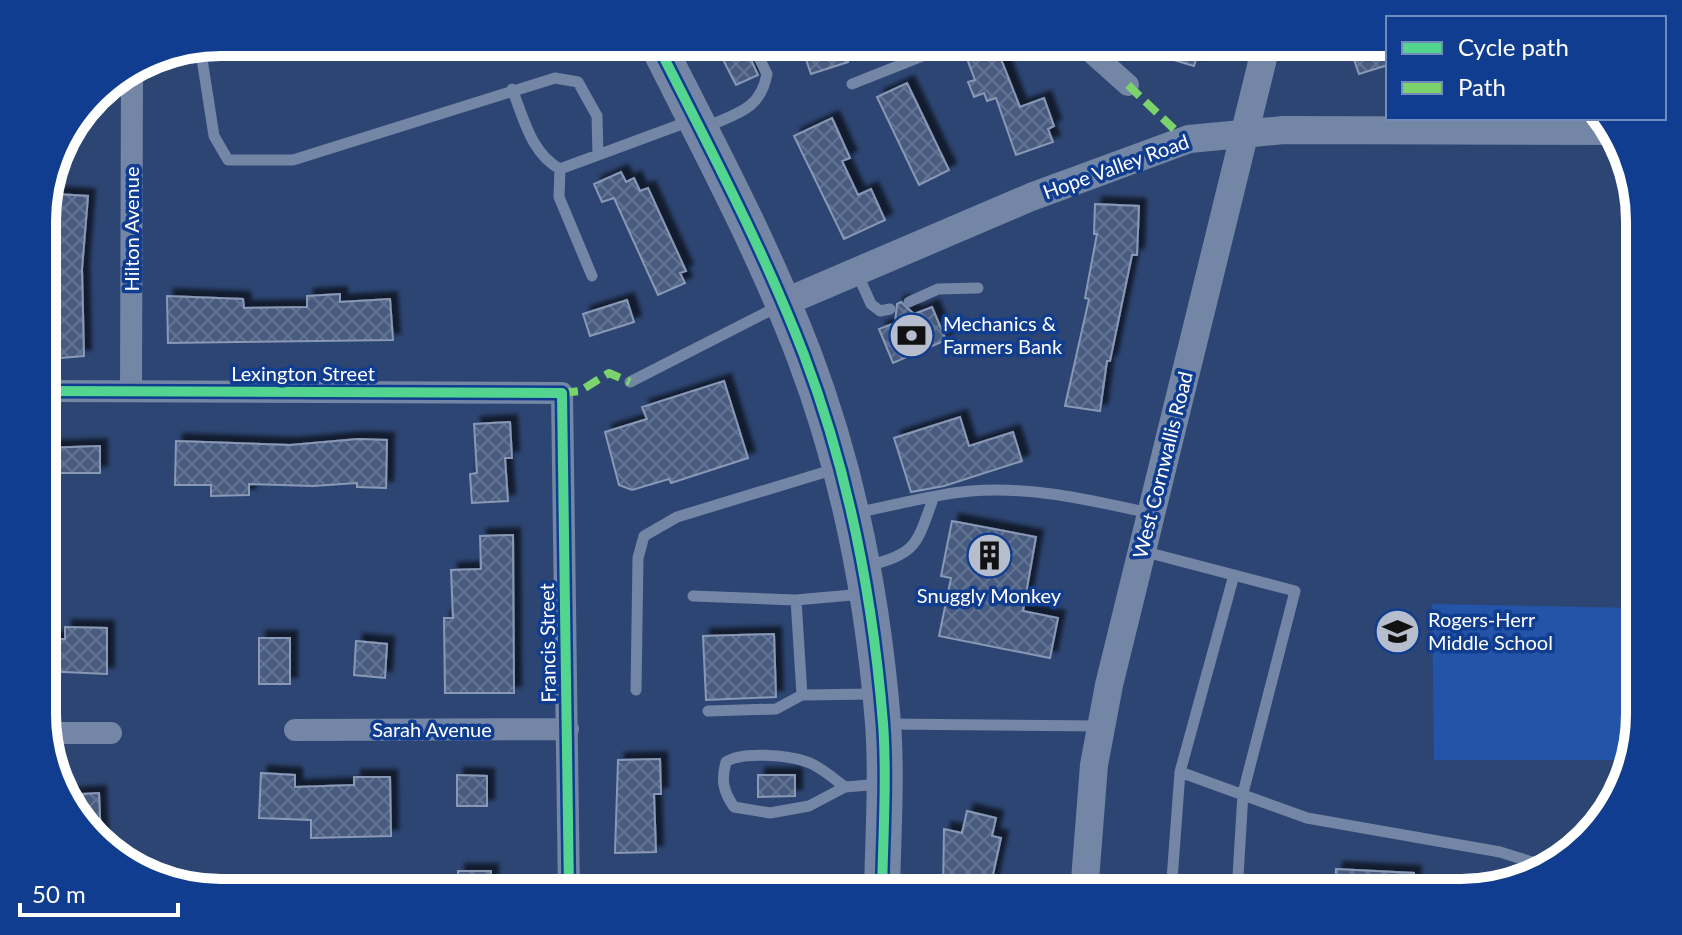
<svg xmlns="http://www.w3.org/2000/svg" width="1682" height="935" viewBox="0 0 1682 935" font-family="Lato,sans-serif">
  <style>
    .pitch { fill: #2354a7 }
    .building { fill: url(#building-cross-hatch); stroke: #8998b4; stroke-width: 2; filter: url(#shadow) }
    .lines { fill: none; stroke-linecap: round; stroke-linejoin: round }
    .service { stroke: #7486a6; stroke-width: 11 }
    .minor { stroke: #7486a6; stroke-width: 22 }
    .tertiary { stroke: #7486a6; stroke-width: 28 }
    .primary { stroke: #7485a5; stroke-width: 36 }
    .quiet { stroke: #7cd36c; stroke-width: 8; stroke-dasharray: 16 8; stroke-linecap: butt }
    .cycleway-casing { stroke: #103d8f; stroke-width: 15 }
    .cycleway { stroke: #53d58f; stroke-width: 10 }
    .labels { text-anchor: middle; stroke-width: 7; stroke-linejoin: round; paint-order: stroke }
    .street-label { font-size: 20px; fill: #fff; stroke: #103d8f }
    .poi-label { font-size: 20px; fill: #fff; stroke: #103d8f; text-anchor: start }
    .rim { fill: none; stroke: #fff; stroke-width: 10 }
  </style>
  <defs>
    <pattern id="building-cross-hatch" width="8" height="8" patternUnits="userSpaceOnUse" patternTransform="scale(2)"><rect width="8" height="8" fill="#485c80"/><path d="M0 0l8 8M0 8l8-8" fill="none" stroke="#637493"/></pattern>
    <filter id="shadow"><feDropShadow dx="7" dy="-7" stdDeviation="2" flood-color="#0009"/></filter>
  </defs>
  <rect width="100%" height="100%" fill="#2d4572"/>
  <path class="pitch" d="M1432 604 1640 608V726L1629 760H1434Z"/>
  <path class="building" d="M714 42H743L758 75 736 85Z
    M800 42H842L848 62 811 74Z
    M1180 42H1201L1194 66 1174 60Z
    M1348 42H1388V65L1359 74Z
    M995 44 1020 107 1044 98 1054 126 1048 129 1053 142 1016 155 996 98 987 101 984 93 974 97 968 82 975 80 966 56Z
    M907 83 949 170 919 185 877 97Z
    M832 118 850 158 842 161 858 195 871 189 885 220 844 239 794 136Z
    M621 172 626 182 634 178 640 191 648 188 686 271 680 273 685 283 658 295 614 198 602 202 594 184Z
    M56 194 88 196 82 269 84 356 49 359 47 316H43V232H53Z
    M1095 204 1139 206 1137 255H1132L1110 361H1107L1100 411 1065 406 1089 299 1085 298 1097 234H1094Z
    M340 294V302L390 299 393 340 168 343 167 296 243 299 244 308 307 307V296Z
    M627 300 634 322 590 336 583 314Z
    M901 302 914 314 932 307 946 340 893 363 879 329 895 323 897 304Z
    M724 381 748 458 671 483 669 479 632 490 619 485 605 432 647 419 642 407Z
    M960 417 969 446 1013 432 1022 461 944 486 911 492 894 438Z
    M510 422 512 458H505L508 501 472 503 470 474 477 473 474 424Z
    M358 439 387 440 386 488 357 487V483L313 486 249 484V495L211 496V485H175L176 441 290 445Z
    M100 446V473H43V448Z
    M952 521 1036 537 1023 611 1058 618 1050 658 939 636 951 578 941 576Z
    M513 535 514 693H445L444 618H453L451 570 481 569 480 536Z
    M65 627 107 628V674L43 671V639H65Z
    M774 634 776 697 706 700 703 636Z
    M259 638H290V684H259Z
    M356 641 387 644 385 678 354 675Z
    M660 759 661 794H654L656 852 615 853 618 760Z
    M261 773 295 775V787L354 785V777H390L391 836 311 838V820L259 818Z
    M457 775 487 776V806H457Z
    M758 775H795V796L758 797Z
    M99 793 101 840 72 813 65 795Z
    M967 811 996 818 992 836 1001 838 989 893H943L944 829 962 833Z
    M1336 869 1414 873 1413 893H1335Z
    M458 871H491V893H458Z"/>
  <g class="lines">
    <path class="service" d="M200 46 214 136 228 160H293L555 78 578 82 597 116 598 155
      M852 84 958 42
      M512 89C524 119 531 153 560 169L690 121
      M704 128C736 113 760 111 767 74L751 42
      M560 169 559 197 592 276
      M857 273 871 304 880 311 890 309
      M909 302 938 289 978 288
      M630 382 779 306
      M855 513C893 506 933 494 971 491 1032 486 1090 500 1149 513
      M1142 551 1295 591 1243 793 1237 893
      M867 566C917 553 916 546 933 499
      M693 596 796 600 802 695 875 694
      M796 600 863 594
      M636 690 638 558 644 536 677 517 835 469
      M708 711 776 709 802 695
      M886 724 1101 726
      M1180 772 1307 818 1500 852 1548 867
      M845 787C834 779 820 766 807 762 788 755 742 751 726 762 721 780 723 791 734 807L770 813 809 806 845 787 881 784
      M834 889H877
      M702 893 708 884 758 883 764 890
      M1171 893 1180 772 1234 575"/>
    <path class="minor" d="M1080 42 1128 85
      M131 390 132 68
      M43 391 562 393 569 893
      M295 730 568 729
      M43 733H111"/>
    <path class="tertiary" d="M783 303 1031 197 1189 139 1284 130 1613 131
      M1084 893 1094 765 1109 685 1267 42"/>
    <path class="primary" d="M656 42C708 145 763 248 804 355 848 471 873 599 883 723 887 779 883 836 882 893"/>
    <path class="quiet" d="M1128 85 1174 129
      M562 393 580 391 609 373 630 382"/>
    <defs>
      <path id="cycleway" d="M656 42C708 145 763 248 804 355 848 471 873 599 883 723 887 779 883 836 882 893
        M43 391 562 393 569 893"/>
    </defs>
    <use href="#cycleway" class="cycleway-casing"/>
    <use href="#cycleway" class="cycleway"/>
  </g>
  <defs>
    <symbol id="bank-disc" viewBox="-11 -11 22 22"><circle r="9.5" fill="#b6bece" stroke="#103d8f"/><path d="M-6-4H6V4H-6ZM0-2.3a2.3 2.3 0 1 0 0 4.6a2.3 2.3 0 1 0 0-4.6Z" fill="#111"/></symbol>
    <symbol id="building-disc" viewBox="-11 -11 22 22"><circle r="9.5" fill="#b6bece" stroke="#103d8f"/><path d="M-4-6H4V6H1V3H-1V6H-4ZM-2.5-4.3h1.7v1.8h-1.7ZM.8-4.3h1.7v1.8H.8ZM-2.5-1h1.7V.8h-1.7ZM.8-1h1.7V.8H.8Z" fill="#111"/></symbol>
    <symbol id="school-disc" viewBox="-11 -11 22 22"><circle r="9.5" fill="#b6bece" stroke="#103d8f"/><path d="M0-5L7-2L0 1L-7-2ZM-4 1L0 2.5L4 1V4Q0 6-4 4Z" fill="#111"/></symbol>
  </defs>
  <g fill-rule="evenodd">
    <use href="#bank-disc" x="886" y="310" width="51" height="51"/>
    <use href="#building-disc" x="964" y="530" width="51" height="51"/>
    <use href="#school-disc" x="1372" y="606" width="51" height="51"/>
  </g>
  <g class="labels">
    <g class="street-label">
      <text transform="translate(1116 167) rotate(-20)" y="7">Hope Valley Road</text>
      <text transform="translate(132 229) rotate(-90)" y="7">Hilton Avenue</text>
      <text x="303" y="381">Lexington Street</text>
      <text transform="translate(1163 465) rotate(-76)" y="7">West Cornwallis Road</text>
      <text transform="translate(548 643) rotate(-91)" y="7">Francis Street</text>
      <text x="432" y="737">Sarah Avenue</text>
    </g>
    <g class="poi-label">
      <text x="943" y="331">Mechanics &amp;<tspan x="943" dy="23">Farmers Bank</tspan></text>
      <text x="989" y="603" text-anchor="middle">Snuggly Monkey</text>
      <text x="1428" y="627">Rogers-Herr<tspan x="1428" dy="23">Middle School</tspan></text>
    </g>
  </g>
  <path d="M0 0H1682V935H0ZM221 56H1461A165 165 0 0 1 1626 221V714A165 165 0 0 1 1461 879H221A165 165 0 0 1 56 714V221A165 165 0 0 1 221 56Z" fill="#103d8f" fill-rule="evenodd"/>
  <path class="rim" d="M221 56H1461A165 165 0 0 1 1626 221V714A165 165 0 0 1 1461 879H221A165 165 0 0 1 56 714V221A165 165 0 0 1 221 56Z"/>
  <rect x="1386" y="16" width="280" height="104" fill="#103d8f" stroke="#708bbc" stroke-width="2"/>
  <rect x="1402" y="42" width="40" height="12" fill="#53d58f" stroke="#708bbc" stroke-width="2"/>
  <text x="1458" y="56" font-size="24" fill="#ffffff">Cycle path</text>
  <rect x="1402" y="82" width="40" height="12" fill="#7cd36c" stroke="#708bbc" stroke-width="2"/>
  <text x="1458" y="96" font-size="24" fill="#ffffff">Path</text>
  <path d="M20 903v12h158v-12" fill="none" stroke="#ffffff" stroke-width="4"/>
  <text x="32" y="903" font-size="24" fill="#ffffff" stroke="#103d8f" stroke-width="6" paint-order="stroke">50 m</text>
</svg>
